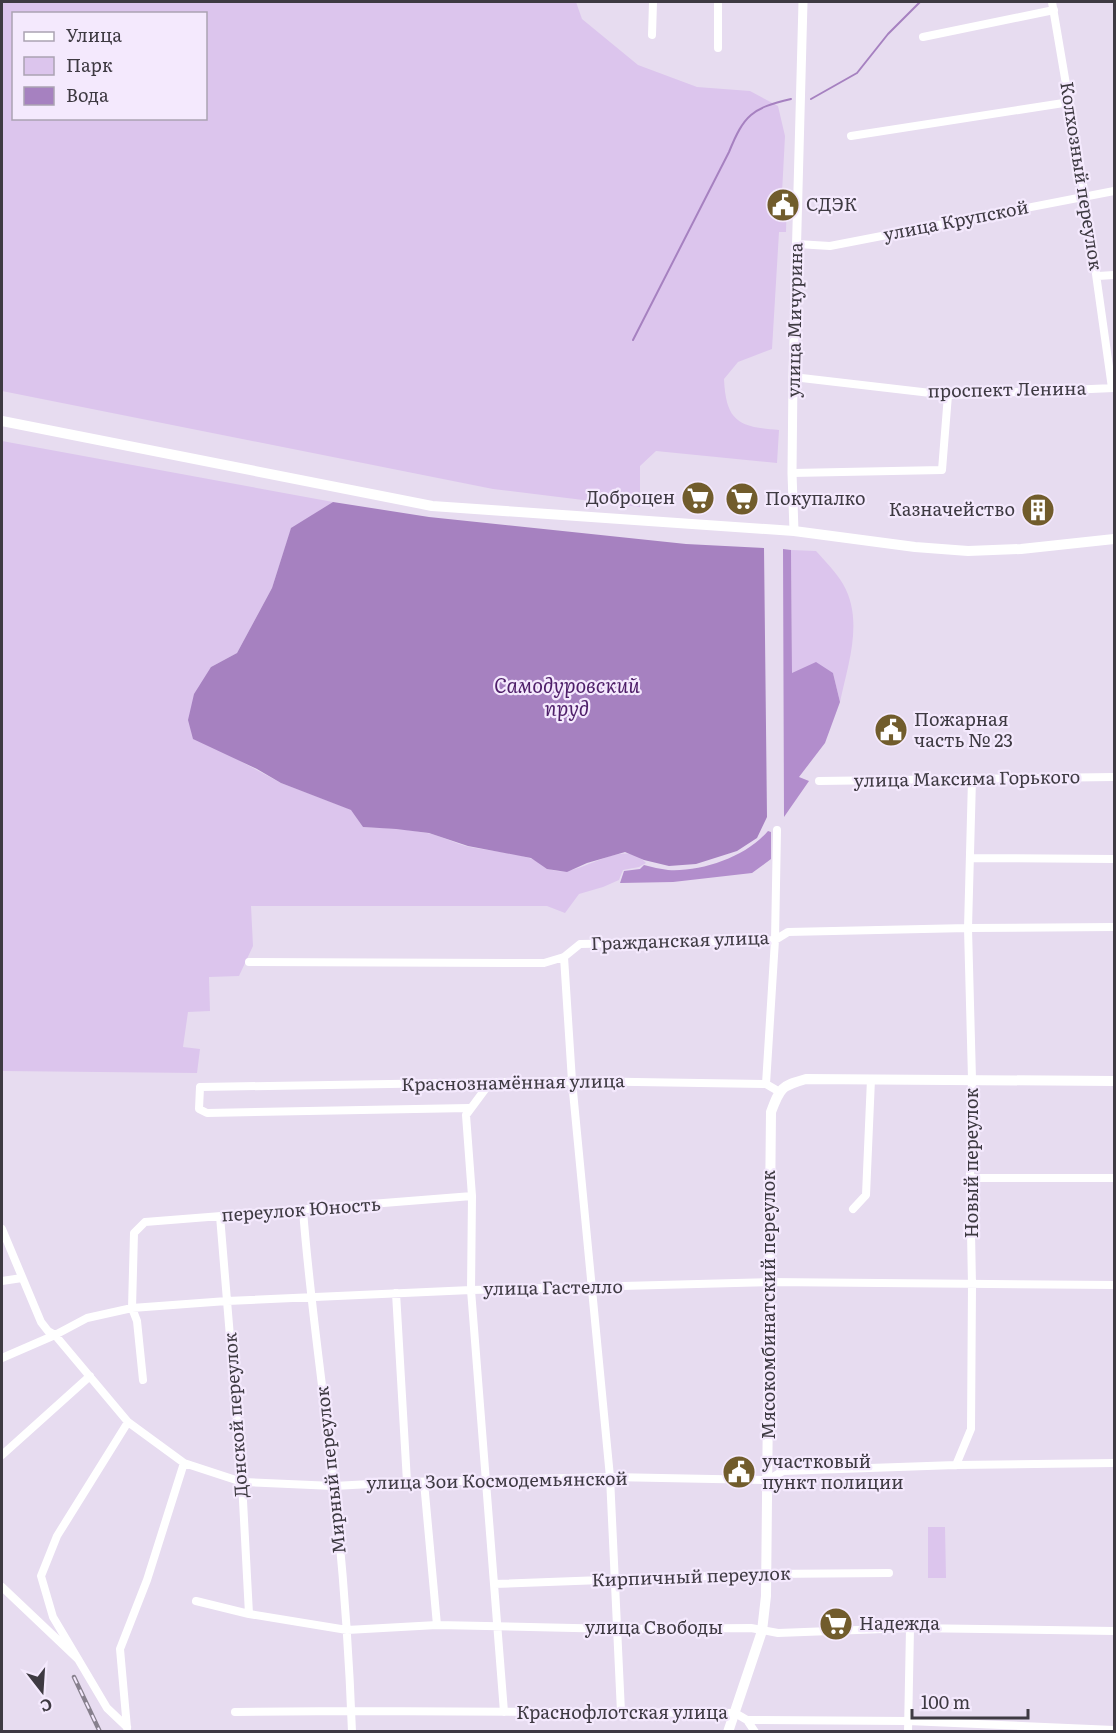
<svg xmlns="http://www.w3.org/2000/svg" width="1116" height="1733" viewBox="0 0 1116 1733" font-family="Literata,serif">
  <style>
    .green { fill: #dcc5ed; fill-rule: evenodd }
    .forest { fill: #b28dcc }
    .water { fill: #a681c0 }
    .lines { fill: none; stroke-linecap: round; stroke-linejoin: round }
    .stream { stroke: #a681c0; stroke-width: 2 }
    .minor { stroke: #fff; stroke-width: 8 }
    .tertiary { stroke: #fff; stroke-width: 9 }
    .secondary { stroke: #fff; stroke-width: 10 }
    .rail-casing { stroke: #87808d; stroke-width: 4.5 }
    .rail { stroke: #f4e9fd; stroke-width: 2; stroke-dasharray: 7; stroke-linecap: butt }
    .labels { text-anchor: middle; stroke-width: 4.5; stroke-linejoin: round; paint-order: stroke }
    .street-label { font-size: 18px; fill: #3e3a42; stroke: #f4e9fd }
    .poi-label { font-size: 18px; fill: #3e3a42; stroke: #f4e9fd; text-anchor: start }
    .water-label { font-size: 20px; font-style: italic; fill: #4e1e69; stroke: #f4e9fd }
  </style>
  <rect width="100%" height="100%" fill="#e7dcf0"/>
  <path class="green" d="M2 2H576L582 19 638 65 697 87 750 91 778 106 785 136 782 193 787 194 786 232H779L772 349 738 362 724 379C726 422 739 427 779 430L777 463 656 451 640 466V507L493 489 2 391ZM14 14H206V118H14Z
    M2 441 333 502 291 529 272 588 237 653 211 667 229 755 281 783 352 810 363 827C384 828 406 829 427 833 442 836 456 844 470 847 489 851 510 852 529 858 540 861 544 869 557 871 584 875 623 836 646 863L639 867 623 870 619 880 603 887 579 894 565 913 547 906H251L253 946 239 976 209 977 210 1011 188 1012 183 1047 200 1049 197 1073 2 1071Z
    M791 550 816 551C825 561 836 572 843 584 864 620 848 664 840 702L833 673H792Z
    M928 1527H945L946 1578H928Z"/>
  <path class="forest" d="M783 549 791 550 792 673 816 662 833 673 840 702 825 743 799 777 809 781 784 817Z
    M768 831 771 832V859L752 873 673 882 620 883 624 871 640 869 644 865C652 867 660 869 668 870 702 872 746 857 768 831Z"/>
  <path class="water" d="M333 502 429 517 686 544 764 548 767 817 757 838 737 851 696 864 669 866 644 860 625 852 587 863 567 872 547 869 531 858 468 846 429 833 396 829 363 827 351 810 281 783 257 769 193 739 188 720 194 694 211 667 237 653 272 588 291 528Z"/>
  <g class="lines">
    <path class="stream" d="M811 99 857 73 888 34 920 2
      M633 340 729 152C744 115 752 108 791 99"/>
    <path class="minor" d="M718 2V48
      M1052 2 1085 196 1112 388
      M652 35 653 2
      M923 37 1054 10
      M851 136 1070 102
      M797 244 830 246 1114 191
      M1098 276 1114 275
      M793 377 948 395 1114 388
      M792 473 942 470 948 395
      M819 781 1114 777
      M970 858 1114 859
      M564 957 572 1081 610 1477 621 1712
      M249 962 544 963 564 957 580 944 775 940 788 932 968 928 1114 927
      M489 1084 466 1115 472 1196 471 1290 504 1712
      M766 1084 775 940 777 830
      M469 1108 207 1113 199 1109 200 1087 572 1081 766 1084 778 1091
      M970 1178H1114
      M853 1209 866 1195 871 1079
      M303 1210C310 1302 324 1394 334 1486 343 1568 349 1650 352 1732
      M220 1216 242 1482 249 1614
      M2 1229 41 1322 48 1331 55 1335 128 1422 184 1463 242 1482 334 1486 407 1482 610 1477 768 1480 783 1471 956 1465 1114 1463
      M2 1281 22 1278
      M396 1293 407 1482
      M2 1358 55 1335 87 1318 132 1308 227 1301 471 1290 769 1282 1114 1285
      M143 1380 137 1321 132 1308 134 1233 145 1222 472 1196
      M2 1455 90 1376
      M956 1465 971 1429 972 1285 970 1178 972 1079 968 928 972 779
      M424 1482 437 1625
      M494 1584 766 1574 889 1573
      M2 1587 78 1659 107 1708 127 1727
      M196 1601 249 1614 347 1630 437 1625 617 1629 751 1628 778 1633 910 1628 1114 1631
      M78 1659 53 1617 41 1576 57 1536 128 1422
      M235 1712 351 1711 735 1713 747 1720 908 1721 1114 1730
      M747 1720 755 1732
      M127 1728 120 1649 147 1580 184 1463
      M908 1732 910 1628"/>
    <path class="tertiary" d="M794 531 792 473 793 377 803 2"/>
    <path class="secondary" d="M2 421 432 506 794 531 915 547 968 551 1021 549 1114 539
      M728 1732 762 1631 766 1596 771 1112C780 1088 781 1086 806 1079L1114 1081"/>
    <defs>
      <path id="rail" d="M74 1677 100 1732"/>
    </defs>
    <use href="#rail" class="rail-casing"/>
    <use href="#rail" class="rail"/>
  </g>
  <defs>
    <symbol id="civic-disc" viewBox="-11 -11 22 22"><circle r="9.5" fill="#715c2c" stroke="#f4e9fd"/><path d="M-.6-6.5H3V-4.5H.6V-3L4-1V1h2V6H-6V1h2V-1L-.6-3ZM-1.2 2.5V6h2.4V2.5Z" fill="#fff"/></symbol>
    <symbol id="supermarket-disc" viewBox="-11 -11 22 22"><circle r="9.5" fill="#715c2c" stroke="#f4e9fd"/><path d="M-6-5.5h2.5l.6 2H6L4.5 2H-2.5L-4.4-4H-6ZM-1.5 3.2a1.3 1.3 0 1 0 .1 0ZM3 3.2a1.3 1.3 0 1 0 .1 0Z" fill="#fff"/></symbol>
    <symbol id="building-disc" viewBox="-11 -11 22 22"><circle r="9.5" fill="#715c2c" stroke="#f4e9fd"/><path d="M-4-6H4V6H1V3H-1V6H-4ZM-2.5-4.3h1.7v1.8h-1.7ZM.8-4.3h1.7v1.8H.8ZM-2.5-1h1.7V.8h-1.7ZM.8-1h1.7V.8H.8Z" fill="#fff"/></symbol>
  </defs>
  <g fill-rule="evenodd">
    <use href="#civic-disc" x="764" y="186" width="38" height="38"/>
    <use href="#supermarket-disc" x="679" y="479" width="38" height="38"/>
    <use href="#supermarket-disc" x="723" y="480" width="38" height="38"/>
    <use href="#building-disc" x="1019" y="491" width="38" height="38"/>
    <use href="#civic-disc" x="872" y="711" width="38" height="38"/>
    <use href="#civic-disc" x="720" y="1453" width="38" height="38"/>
    <use href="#supermarket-disc" x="817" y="1605" width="38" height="38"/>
  </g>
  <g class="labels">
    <g class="street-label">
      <text transform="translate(1081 176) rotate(81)" y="6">Колхозный переулок</text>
      <text transform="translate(956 221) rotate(-11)" y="6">улица Крупской</text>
      <text transform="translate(795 320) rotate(-89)" y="6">улица Мичурина</text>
      <text transform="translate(1007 390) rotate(-1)" y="6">проспект Ленина</text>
      <text transform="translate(967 779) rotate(-1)" y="6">улица Максима Горького</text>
      <text transform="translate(680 941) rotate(-2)" y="6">Гражданская улица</text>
      <text transform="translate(513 1083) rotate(-1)" y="6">Краснознамённая улица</text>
      <text transform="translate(972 1163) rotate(-90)" y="6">Новый переулок</text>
      <text transform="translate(301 1210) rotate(-4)" y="6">переулок Юность</text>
      <text transform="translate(553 1288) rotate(-1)" y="6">улица Гастелло</text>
      <text transform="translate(769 1305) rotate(-90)" y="6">Мясокомбинатский переулок</text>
      <text transform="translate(236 1415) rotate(-94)" y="6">Донской переулок</text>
      <text transform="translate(331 1470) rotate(-96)" y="6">Мирный переулок</text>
      <text transform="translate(497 1481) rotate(-1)" y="6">улица Зои Космодемьянской</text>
      <text transform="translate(691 1577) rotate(-2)" y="6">Кирпичный переулок</text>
      <text x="654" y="1634">улица Свободы</text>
      <text x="622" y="1719">Краснофлотская улица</text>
    </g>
    <g class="poi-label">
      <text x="806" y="211">СДЭК</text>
      <text x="675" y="504" text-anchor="end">Доброцен</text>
      <text x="765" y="505">Покупалко</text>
      <text x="1015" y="516" text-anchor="end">Казначейство</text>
      <text x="914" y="726">Пожарная<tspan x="914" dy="21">часть № 23</tspan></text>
      <text x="762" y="1468">участковый<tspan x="762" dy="21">пункт полиции</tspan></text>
      <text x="859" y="1630">Надежда</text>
    </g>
    <g class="water-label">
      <text x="567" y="693">Самодуровский<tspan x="567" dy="23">пруд</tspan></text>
    </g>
  </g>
  <rect width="1116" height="1733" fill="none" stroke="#3e3a42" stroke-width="6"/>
  <rect x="12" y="12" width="195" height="108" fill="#f4e9fd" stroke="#aba3b2" stroke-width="1.5"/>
  <rect x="24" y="32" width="30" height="9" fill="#ffffff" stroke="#aba3b2" stroke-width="1.5"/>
  <text x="66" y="42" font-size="18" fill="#3e3a42">Улица</text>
  <rect x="24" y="57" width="30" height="18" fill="#dcc5ed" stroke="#aba3b2" stroke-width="1.5"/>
  <text x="66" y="72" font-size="18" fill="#3e3a42">Парк</text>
  <rect x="24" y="87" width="30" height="18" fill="#a681c0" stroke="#aba3b2" stroke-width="1.5"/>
  <text x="66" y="102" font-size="18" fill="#3e3a42">Вода</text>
  <g transform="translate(42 1691) rotate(163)" stroke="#f4e9fd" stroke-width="4.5" paint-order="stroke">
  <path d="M0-4.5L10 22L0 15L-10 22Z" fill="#3e3a42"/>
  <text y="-9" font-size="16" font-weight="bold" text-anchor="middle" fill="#3e3a42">С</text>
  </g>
  <path d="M912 1709v9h116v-9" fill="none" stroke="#3e3a42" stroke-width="3"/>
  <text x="921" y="1709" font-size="18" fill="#3e3a42" stroke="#f4e9fd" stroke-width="4.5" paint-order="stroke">100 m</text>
</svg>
